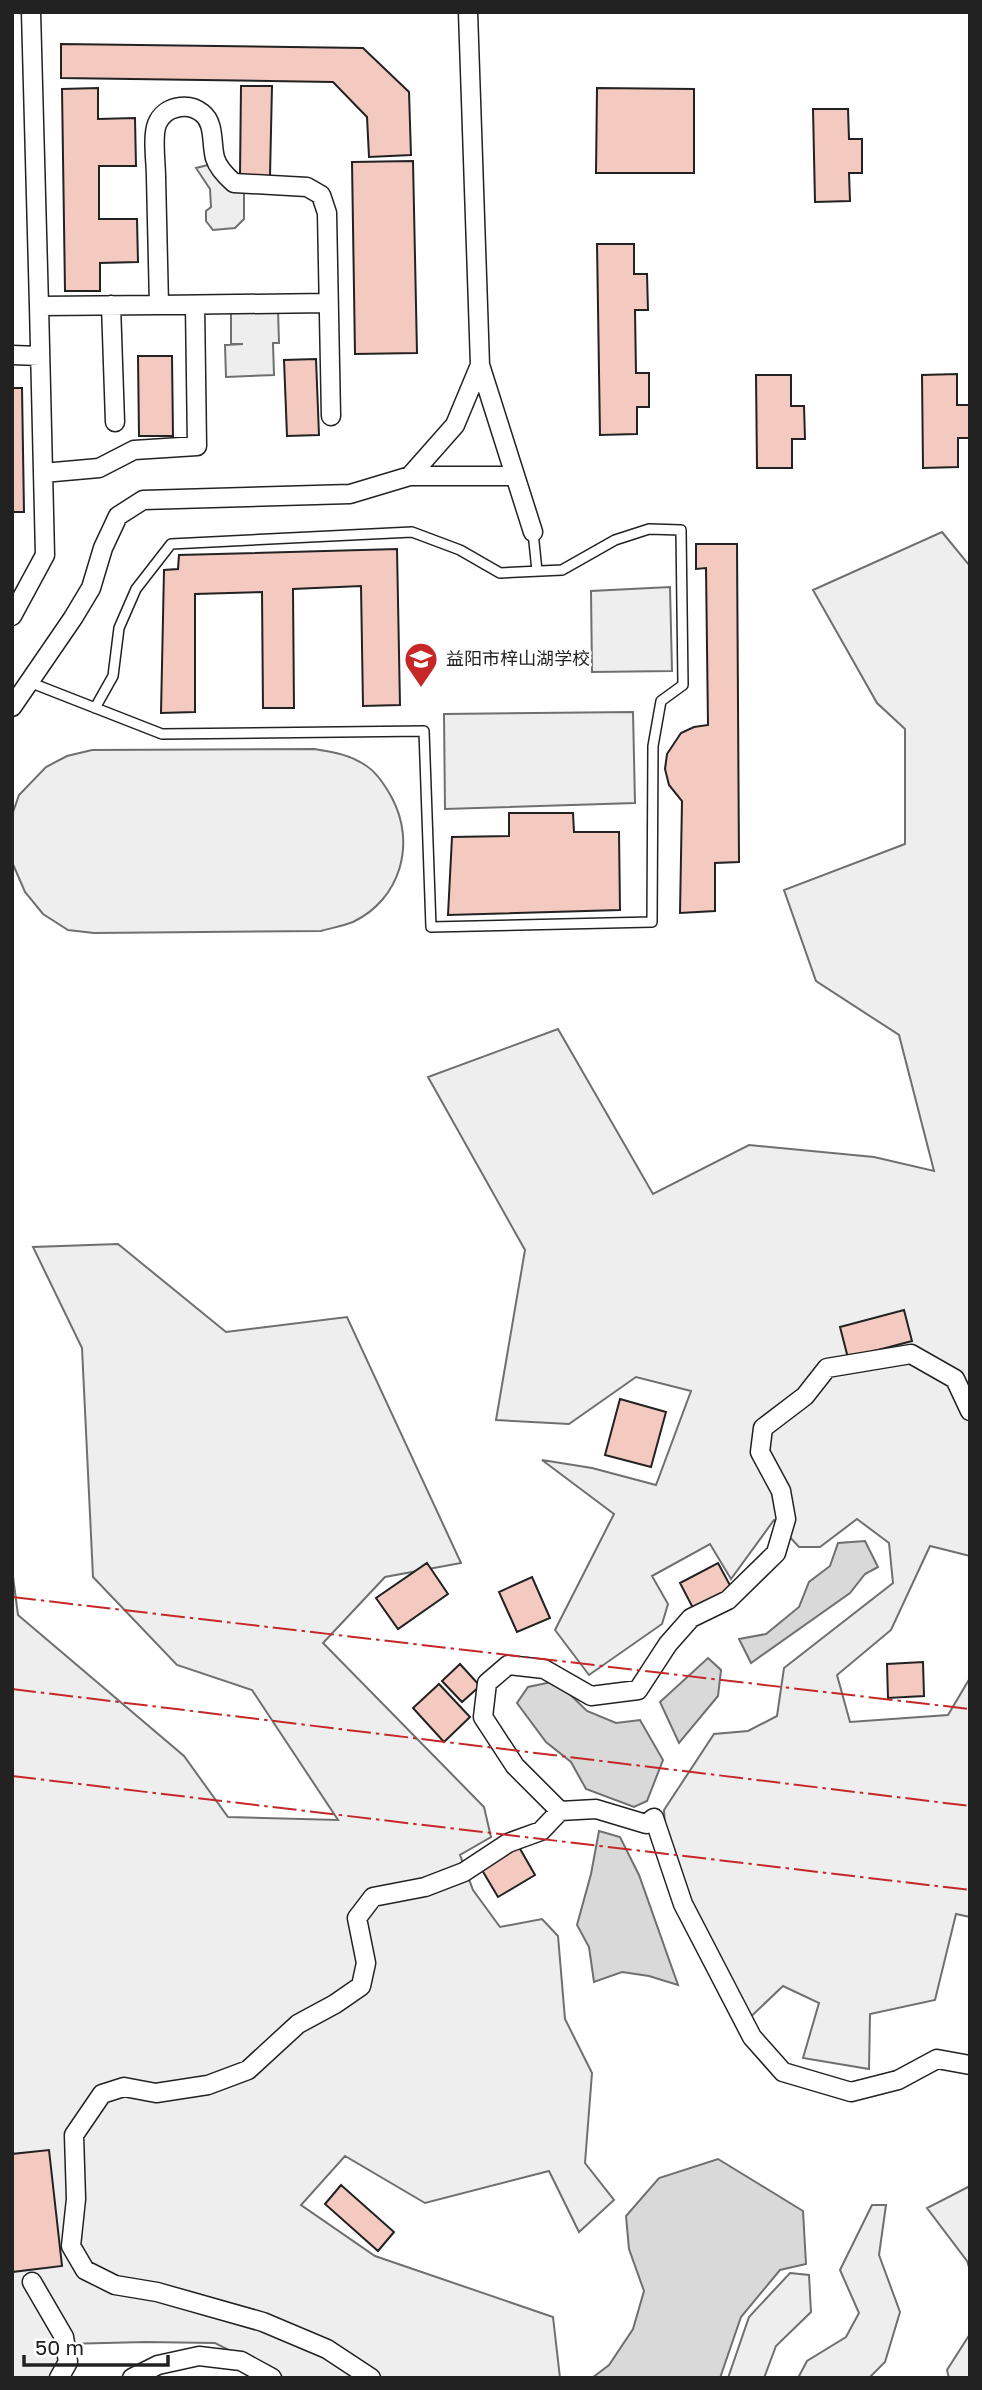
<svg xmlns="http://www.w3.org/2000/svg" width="982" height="2390" viewBox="0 0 982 2390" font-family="'Golos Text','Noto Sans SC',sans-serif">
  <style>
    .green { fill: #eee; stroke: #6f6f6f; stroke-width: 2 }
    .water { fill: #d9d9d9; stroke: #6f6f6f; stroke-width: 2 }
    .building { fill: #f3c9c0; stroke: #222; stroke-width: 2 }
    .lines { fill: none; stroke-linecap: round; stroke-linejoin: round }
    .service-casing { stroke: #222; stroke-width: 12 }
    .minor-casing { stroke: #222; stroke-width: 21 }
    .service { stroke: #fff; stroke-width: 9 }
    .minor { stroke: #fff; stroke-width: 18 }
    .power { stroke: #c62828; stroke-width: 2; stroke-dasharray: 24 5 3.5 5; stroke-linecap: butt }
    .labels { text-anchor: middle; stroke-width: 5; stroke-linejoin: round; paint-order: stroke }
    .poi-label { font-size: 18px; fill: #222; stroke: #fff; text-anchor: start }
  </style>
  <rect width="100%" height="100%" fill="#fff"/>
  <path class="green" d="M212 164C219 182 223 187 244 191V219L235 228 213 230 206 221V211L211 207 210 189 196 168Z
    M278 310 279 343H273L274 375 226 377 225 345 243 344H231V312Z
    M942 532 970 566V1556L930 1546 891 1630 837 1675 850 1722 948 1715 970 1678V1917L956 1914 935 2000 870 2014 869 2069 803 2058 819 2003 783 1986 741 2026 668 1879 664 1810 714 1734 748 1731 777 1716 784 1668 893 1583 889 1543 857 1519 820 1547H799L774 1520 731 1579 710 1544 652 1576 668 1604 662 1624 589 1675 555 1630 614 1514 542 1460 592 1468 656 1485 691 1391 636 1377 569 1424 496 1420 525 1250 428 1077 558 1029 653 1194 749 1145 874 1157 934 1171 899 1035 816 981 784 890 905 844V729L877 703 813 590Z
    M670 587 672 671 592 672 591 591Z
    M633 712 635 803 445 809 444 714Z
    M314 749C332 752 349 754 365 765 377 772 386 787 392 798 416 843 401 899 353 922 343 926 331 928 321 931L94 933 68 930 43 914 25 892 12 862V815L19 795 46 767 67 756 92 750Z
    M118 1244 226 1332 347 1317 461 1563 385 1577 323 1643 484 1807 491 1837 460 1855 473 1890 500 1927 542 1919 558 1936 565 2019 592 2073 585 2163 614 2200 579 2232 549 2171 425 2203 345 2156 301 2205 375 2256 553 2317 560 2378H284L215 2343 146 2342 64 2344 52 2378H12V1569L18 1615 184 1756 228 1817 338 1820 252 1690 177 1665 93 1577 82 1348 33 1247Z
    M970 2186V2270L967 2261 927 2208Z
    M872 2205H886L879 2255 900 2312 885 2362 869 2378H798L807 2361 846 2337 859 2313 840 2270Z
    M790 2273 809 2275 811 2312 776 2346 764 2378H728L749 2317Z
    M970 2334V2378H949L947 2370Z"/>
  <path class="water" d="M865 1541 878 1567 865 1574 850 1593 751 1663 739 1639 766 1634 799 1607 809 1582 830 1566 838 1543Z
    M708 1658 721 1670 718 1696 679 1743 660 1702Z
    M556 1681 587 1711 616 1723 640 1720 663 1760 647 1801 634 1807 586 1789 571 1762 546 1742 517 1703 528 1687Z
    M599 1831 620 1837 639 1875 678 1985 649 1976 622 1972 594 1982 589 1947 577 1925 591 1874Z
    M718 2159 803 2211 806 2264 780 2270 741 2317 720 2378H592L609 2365 633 2329 644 2291 629 2249 626 2216 659 2178Z"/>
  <path class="building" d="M61 44 363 48 409 92 411 155 369 157 367 117 333 82 61 78Z
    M241 86H272L270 176H240Z
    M98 88V119L135 118 136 166H99V219H137L138 262 100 263V291H65L62 89Z
    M597 88 694 89V173H596Z
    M813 109H848L849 139H862V173H849L850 201 815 202Z
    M413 161 417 353 355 354 352 162Z
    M597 244H634V274H647L648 310H635L636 373H649V407H637V434L600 435Z
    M138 356H172L173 436H139Z
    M316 359 319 435 287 436 284 360Z
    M957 374V405H970V438H958V467L923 468 922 375Z
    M756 375H791V406H804L805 439H792V468H757Z
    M12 388H22L24 512H12Z
    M696 544H737L739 862 715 863V911L680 913 682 801 669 785 665 769 667 754 681 733 694 727 708 725 706 568 696 569Z
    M397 549 400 705 363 706 361 586 293 589 294 708H263L262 592 195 594V712L161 713 164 570 178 569 179 555Z
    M509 813H573L574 832H619L620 910 448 915 452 837 509 836Z
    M904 1310 912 1341 848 1358 840 1327Z
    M620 1399 666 1412 651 1467 605 1455Z
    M427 1563 448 1594 398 1629 376 1598Z
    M718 1563 732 1589 694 1610 680 1583Z
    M532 1577 550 1618 517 1632 499 1592Z
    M923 1662 924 1696 888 1698 887 1664Z
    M460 1664 480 1686 462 1702 442 1681Z
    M439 1684 470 1717 444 1742 413 1708Z
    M519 1847 535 1875 498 1897 482 1870Z
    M49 2150 62 2266 12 2272V2154Z
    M341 2185 394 2232 378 2251 325 2204Z"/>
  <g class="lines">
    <defs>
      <path id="service" d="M533 532 537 571
        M29 682 162 734 424 731 431 927 652 922 653 746 661 701 683 685 681 530 649 529 615 540 562 570 500 573 460 550 412 532 171 544 136 589 119 628 113 676 95 708"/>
      <path id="minor" d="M31 12 39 306 159 305C158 263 157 220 156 177 156 163 152 136 157 124 164 106 188 102 202 113 215 123 211 143 215 158 218 168 226 176 234 183L307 187 321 195 327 213 331 416
        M111 305 115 422
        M159 305 328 303
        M12 355 40 356
        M480 365 533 532
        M43 473 99 468 134 450 197 446 195 305
        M410 476H515
        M12 616 45 555 39 306
        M12 707 73 618 91 588 103 548 118 516 143 500 350 494 410 476 455 425 480 365 468 12
        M560 1811 515 1766 483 1717 487 1683 508 1665 544 1669 591 1696 638 1690 668 1644 691 1618 728 1600 776 1553 786 1519 781 1491 760 1452 763 1428 805 1396 827 1368 911 1354 955 1379 970 1411
        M32 2282 64 2337 68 2362 59 2378
        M132 2378 158 2365 199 2356 241 2361 272 2378
        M371 2378 327 2349 263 2322 157 2292 115 2285 85 2270 71 2246 76 2199 74 2135 102 2094 124 2087 156 2093 208 2085 248 2070 298 2024 335 2004 361 1986 366 1963 357 1918 373 1897 425 1887 464 1872 508 1843 541 1831 560 1811 596 1809 646 1824 654 1818 683 1904 752 2037 783 2072 851 2092 898 2080 937 2059 970 2065"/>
    </defs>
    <use href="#service" class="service-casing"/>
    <use href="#minor" class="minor-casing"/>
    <use href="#service" class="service"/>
    <use href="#minor" class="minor"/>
    <path class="power" d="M12 1597 970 1709
      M12 1689 970 1806
      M12 1776 970 1890"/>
  </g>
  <defs>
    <symbol id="school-pin" viewBox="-11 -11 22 30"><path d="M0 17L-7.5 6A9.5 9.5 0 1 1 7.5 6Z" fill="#c62828" stroke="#fff"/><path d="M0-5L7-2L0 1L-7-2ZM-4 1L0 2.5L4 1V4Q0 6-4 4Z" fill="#fff"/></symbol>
  </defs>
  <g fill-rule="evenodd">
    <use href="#school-pin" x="402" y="640" width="38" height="52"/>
  </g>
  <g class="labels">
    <g class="poi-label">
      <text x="446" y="665">益阳市梓山湖学校</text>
    </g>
  </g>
  <rect width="982" height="2390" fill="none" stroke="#222222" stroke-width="28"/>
  <path d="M24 2355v10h144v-10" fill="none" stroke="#222222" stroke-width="3.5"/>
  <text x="35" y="2355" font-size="21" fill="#222222" stroke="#ffffff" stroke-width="5" paint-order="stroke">50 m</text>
</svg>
